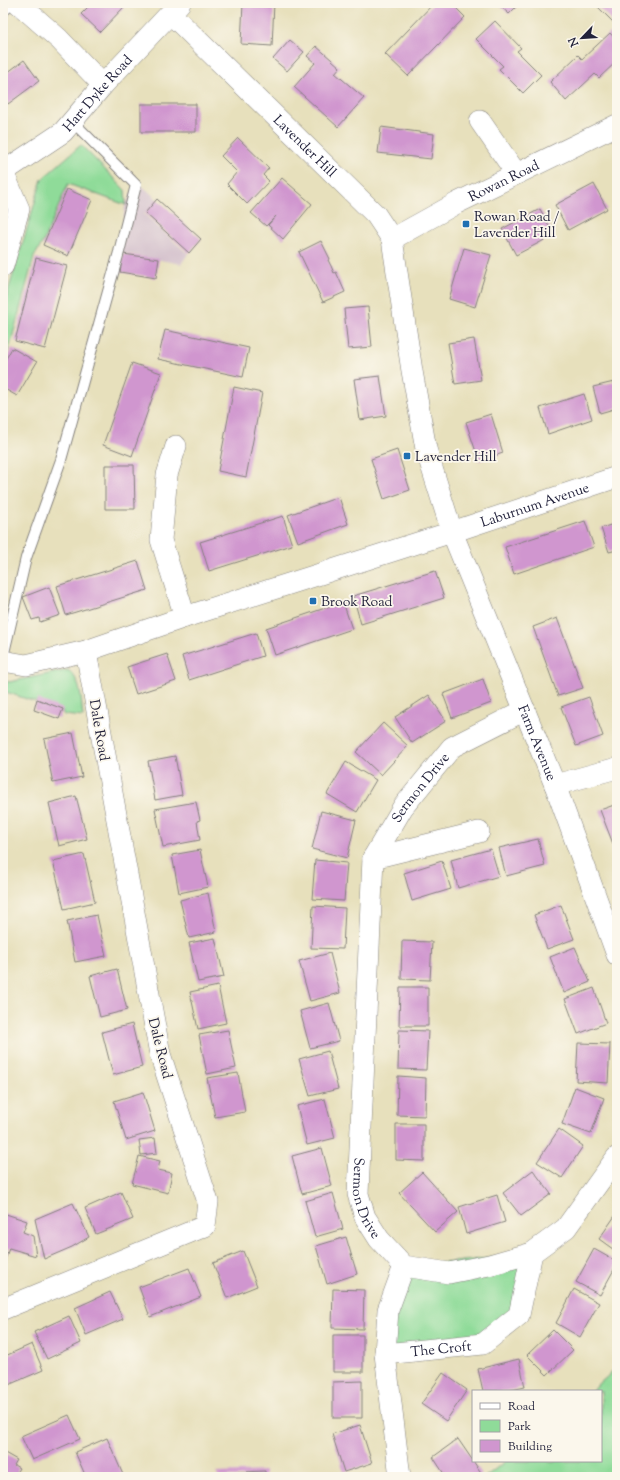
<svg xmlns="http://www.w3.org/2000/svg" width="620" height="1480" viewBox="0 0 620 1480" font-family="'Sorts Mill Goudy',serif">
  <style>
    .industrial { fill: #d1bdca }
    .green { fill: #8fdb99; stroke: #587e6a }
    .building { fill: #d096cf }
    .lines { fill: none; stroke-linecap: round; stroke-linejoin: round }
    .service-casing { stroke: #84817c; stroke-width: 12 }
    .minor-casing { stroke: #84817c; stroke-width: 22 }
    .service { stroke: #fff; stroke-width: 10 }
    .minor { stroke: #fff; stroke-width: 21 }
    .poi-dot { fill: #1f6fb2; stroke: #fbf7ec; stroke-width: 1.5 }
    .labels { text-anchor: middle; stroke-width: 3.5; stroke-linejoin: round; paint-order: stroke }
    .street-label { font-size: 14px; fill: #22223b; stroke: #fbf7ec }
    .poi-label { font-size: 14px; fill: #22223b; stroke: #fbf7ec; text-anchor: start }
  </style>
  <rect width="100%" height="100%" fill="#fbf7ec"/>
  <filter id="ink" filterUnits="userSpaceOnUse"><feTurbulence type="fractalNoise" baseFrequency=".025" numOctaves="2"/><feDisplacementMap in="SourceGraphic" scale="8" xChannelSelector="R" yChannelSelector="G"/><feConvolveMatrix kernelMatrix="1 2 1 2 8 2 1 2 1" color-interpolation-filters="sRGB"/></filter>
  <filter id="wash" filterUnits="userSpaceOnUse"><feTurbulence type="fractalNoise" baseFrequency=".012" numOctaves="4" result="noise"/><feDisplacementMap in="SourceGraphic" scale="16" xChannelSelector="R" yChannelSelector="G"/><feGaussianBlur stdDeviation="0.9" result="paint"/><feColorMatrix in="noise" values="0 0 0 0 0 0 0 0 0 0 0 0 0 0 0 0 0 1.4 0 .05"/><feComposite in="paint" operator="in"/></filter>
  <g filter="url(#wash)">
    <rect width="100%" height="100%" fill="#e7e0bc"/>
    <path class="industrial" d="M138 182 157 199 144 214 188 254 181 264 119 252 125 206 136 185Z"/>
    <path class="green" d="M81 145 125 190 126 205 68 184 44 240 34 257 10 346 3 360V308L42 179Z
      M3 198 8 209 3 226Z
      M68 670C82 680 81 702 83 717L64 715 62 711 3 691V681L9 682Z
      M531 1254 518 1314 483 1343 386 1353 405 1267Z
      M617 1368V1477H485L506 1461H601V1391H591Z"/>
    <g id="blocks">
      <path class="building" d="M92 3H124L126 5 100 32 81 14Z
        M243 3H274L272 46 241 44Z
        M434 3H451L465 17 408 76 385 54Z
        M497 3H520L509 14Z
        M594 3H617V24L616 25Z
        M495 21 521 48 517 51 541 75 523 93 499 69 503 66 476 39Z
        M610 33 617 41V61L599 78 595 74 566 101 550 82 578 55 582 59Z
        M290 40 304 52 287 71 273 59Z
        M316 46 340 67 335 73 364 98 338 127 294 87 315 63 307 56Z
        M24 60 39 81 8 104 3 97V76Z
        M141 104H196V132H141Z
        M381 127 434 134 431 159 378 153Z
        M238 138 269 168 263 175 269 181 247 204 227 184 237 172 221 156Z
        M282 178 312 204 283 239 268 225 276 216 266 226 251 213Z
        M594 184 607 209 568 230 555 205Z
        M67 189 92 200 68 256 43 245Z
        M157 199 201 239 189 253 145 213Z
        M540 209 554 235 516 255 502 229Z
        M321 241 330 259 328 260 331 266 334 273 336 272 345 292 323 302 299 252Z
        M464 248 491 255 475 307 449 299Z
        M123 254 159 259 156 278 120 272Z
        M36 258 67 266 45 349 15 341Z
        M368 307 372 347 348 349 344 309Z
        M165 330 249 348 243 377 158 359Z
        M474 339 481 380 455 384 448 343Z
        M12 348 37 362 17 396 3 388V364Z
        M132 363 161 373 132 456 103 445Z
        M380 376 386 416 360 420 354 379Z
        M614 382 617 381V408L600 413 593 387Z
        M234 387 262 393 246 477 218 471Z
        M584 394 592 419 548 434 540 408Z
        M491 414 503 453 479 461 466 422Z
        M397 450 410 490 384 499 371 459Z
        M105 465H134L135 509H105Z
        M339 497 348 524 298 542 288 515Z
        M283 516 292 545 209 571 200 542Z
        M585 521 594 547 514 574 505 547Z
        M617 523V550L609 552 601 528Z
        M138 561 147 590 66 615 57 586Z
        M435 571 444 598 361 624 353 596Z
        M49 587 60 615 40 622 39 618 32 620 23 597Z
        M343 602 352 629 275 655 266 628Z
        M557 618 583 688 558 696 533 627Z
        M256 633 263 656 189 680 182 656Z
        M167 654 176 681 136 694 127 667Z
        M483 679 491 703 452 718 443 694Z
        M429 695 446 721 412 743 395 717Z
        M589 697 603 736 576 746 561 707Z
        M37 699 63 709 59 719 34 710Z
        M383 723 408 746 381 775 356 752Z
        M73 733 82 777 53 783 44 739Z
        M175 756 182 795 155 800 148 761Z
        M346 762 376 780 357 812 327 794Z
        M76 796 87 839 59 846 49 803Z
        M196 802 200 820 197 821 200 840 163 847 155 809Z
        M617 804V848L615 849 600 810Z
        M321 811 356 820 347 858 312 849Z
        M538 839 545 866 506 876 499 848Z
        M491 849 499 876 458 888 451 860Z
        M200 850 208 887 179 893 172 855Z
        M84 854 95 902 64 909 53 861Z
        M315 860 347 863 344 901 312 899Z
        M442 861 451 889 412 901 404 873Z
        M208 893 216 932 189 938 180 900Z
        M561 905 574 939 547 949 534 915Z
        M313 906 345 908 343 949 311 948Z
        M97 915 106 956 75 962 67 921Z
        M215 938 224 977 198 982 189 943Z
        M402 941 432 942 430 980 401 979Z
        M575 947 590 982 564 993 550 957Z
        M330 953 340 993 310 1001 299 961Z
        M117 969 127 1010 100 1017 90 976Z
        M218 986 226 1023 198 1029 190 992Z
        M400 987H428V1026H399Z
        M594 988 606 1023 578 1034 565 999Z
        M329 1003 339 1041 310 1048 300 1011Z
        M132 1024 142 1067 113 1075 102 1032Z
        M228 1030 236 1068 207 1074 199 1035Z
        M399 1030 428 1031 426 1070 398 1069Z
        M578 1043 610 1044 608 1083 576 1081Z
        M328 1051 338 1089 310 1096 299 1059Z
        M238 1073 245 1112 215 1117 207 1078Z
        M398 1076 426 1078 425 1116 397 1115Z
        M575 1087 604 1098 591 1134 562 1124Z
        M143 1092 155 1131 126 1140 114 1101Z
        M325 1099 335 1138 307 1145 297 1106Z
        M396 1124H424V1161L396 1160Z
        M559 1129 583 1146 562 1178 537 1162Z
        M155 1138 157 1153 141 1155 139 1140Z
        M322 1148 332 1186 302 1194 292 1156Z
        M139 1156 160 1161 158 1170 172 1173 168 1193 132 1184Z
        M533 1170 551 1194 521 1216 503 1193Z
        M422 1172 458 1212 435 1232 399 1193Z
        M121 1192 133 1219 96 1234 85 1208Z
        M333 1193 343 1229 315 1237 305 1201Z
        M497 1195 505 1222 466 1234 459 1207Z
        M73 1203 89 1237 72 1247 44 1259 35 1219Z
        M3 1213 27 1221 23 1232 33 1236 36 1256 9 1248 6 1257 3 1256Z
        M617 1213V1252L599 1239Z
        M346 1237 357 1274 327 1284 316 1246Z
        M594 1249 617 1262V1264L600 1295 576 1282Z
        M243 1251 257 1286 227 1298 213 1263Z
        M189 1268 201 1297 150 1317 139 1287Z
        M333 1289 364 1290 363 1329 332 1328Z
        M574 1289 599 1303 580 1337 556 1323Z
        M110 1292 123 1319 86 1335 75 1308Z
        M69 1316 81 1343 47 1359 34 1332Z
        M553 1330 573 1350 547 1375 527 1355Z
        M333 1335H363V1372H333Z
        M32 1344 43 1370 6 1386 3 1379V1357Z
        M519 1359 525 1387 507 1391H483L478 1369Z
        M443 1373 467 1390 446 1421 421 1404Z
        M362 1381V1418H333V1382Z
        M69 1415 80 1439 32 1460 21 1436Z
        M360 1425 372 1463 344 1472 332 1434Z
        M107 1438 124 1477H86L75 1452Z
        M458 1439 482 1474 477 1477H446L433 1457Z
        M3 1452 17 1460 14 1465 19 1468 14 1477H3Z
        M265 1471V1477H218L217 1473Z"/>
    </g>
  </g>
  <g filter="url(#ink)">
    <use href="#blocks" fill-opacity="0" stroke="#84817c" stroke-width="1"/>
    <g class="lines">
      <defs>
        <path id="service" d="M3 11 14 3
          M3 657 26 558 61 460 119 252 136 185 73 122"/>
        <g id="minor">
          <path d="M18 3 59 39 103 85"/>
          <path id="s1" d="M171 14 376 215 392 239 412 371 426 449 452 532 555 785 617 955"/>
          <path d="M480 121 516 173"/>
          <path id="s2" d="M3 172 63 132 103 85 180 3"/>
          <path d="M3 172 19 209 3 266"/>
          <path id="s3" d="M392 239 457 203 617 125"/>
          <path d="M176 446 167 475 161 540 185 617"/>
          <path id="s4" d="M3 661 26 665 86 651 185 617 452 532 617 477"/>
          <path d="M555 785 617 768"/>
          <path id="s5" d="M479 832 373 858 358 1194 365 1217 379 1239 404 1266 449 1273 489 1265 532 1253 566 1228 617 1157"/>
          <path id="s6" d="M373 858 403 807 452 747 525 710"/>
          <path d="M3 1309 205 1226 208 1202 160 1054 86 651"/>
          <path d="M385 1354 388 1310 404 1266"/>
          <path id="s7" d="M400 1477 385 1354 483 1344 519 1315 532 1253"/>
        </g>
      </defs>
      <use href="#service" class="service-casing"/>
      <use href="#minor" class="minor-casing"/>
      <use href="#service" class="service"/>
      <use href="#minor" class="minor"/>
    </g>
  </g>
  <g class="poi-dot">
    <rect x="462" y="220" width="8" height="8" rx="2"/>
    <rect x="403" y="452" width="8" height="8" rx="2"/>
    <rect x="309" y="597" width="8" height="8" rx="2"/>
  </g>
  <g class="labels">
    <g class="street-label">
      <text dy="5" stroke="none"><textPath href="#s2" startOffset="124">Hart Dyke Road</textPath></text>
      <text dy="5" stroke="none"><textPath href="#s1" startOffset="188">Lavender Hill</textPath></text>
      <text dy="5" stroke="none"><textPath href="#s3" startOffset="126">Rowan Road</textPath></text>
      <text dy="5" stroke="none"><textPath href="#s4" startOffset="557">Laburnum Avenue</textPath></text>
      <text transform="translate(100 730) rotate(80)" y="5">Dale Road</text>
      <text dy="5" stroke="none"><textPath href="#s1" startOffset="843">Farm Avenue</textPath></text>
      <text dy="5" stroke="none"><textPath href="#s6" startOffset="85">Sermon Drive</textPath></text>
      <text transform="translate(161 1048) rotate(76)" y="5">Dale Road</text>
      <text dy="5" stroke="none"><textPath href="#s5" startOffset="451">Sermon Drive</textPath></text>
      <text dy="5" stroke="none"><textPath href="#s7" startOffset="180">The Croft</textPath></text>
    </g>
    <g class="poi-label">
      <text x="474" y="221">Rowan Road /<tspan x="474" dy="16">Lavender Hill</tspan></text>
      <text x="415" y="461">Lavender Hill</text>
      <text x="321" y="606">Brook Road</text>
    </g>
  </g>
  <rect width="620" height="1480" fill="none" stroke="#fbf7ec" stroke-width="16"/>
  <rect x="472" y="1390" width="130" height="72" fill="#fbf7ec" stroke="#a4a2a5"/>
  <rect x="480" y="1403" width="20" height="6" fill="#ffffff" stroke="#a4a2a5"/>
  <text x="508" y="1410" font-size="12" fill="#22223b">Road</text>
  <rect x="480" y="1420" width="20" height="12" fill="#8fdb99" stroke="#a4a2a5"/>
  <text x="508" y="1430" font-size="12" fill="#22223b">Park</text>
  <rect x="480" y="1440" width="20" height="12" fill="#d096cf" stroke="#a4a2a5"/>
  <text x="508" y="1450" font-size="12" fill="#22223b">Building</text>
  <g transform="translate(582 38) rotate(245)" stroke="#fbf7ec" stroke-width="3" paint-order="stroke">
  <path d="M0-3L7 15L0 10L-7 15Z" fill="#22223b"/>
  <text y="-6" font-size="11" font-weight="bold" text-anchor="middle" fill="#22223b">N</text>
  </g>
</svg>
